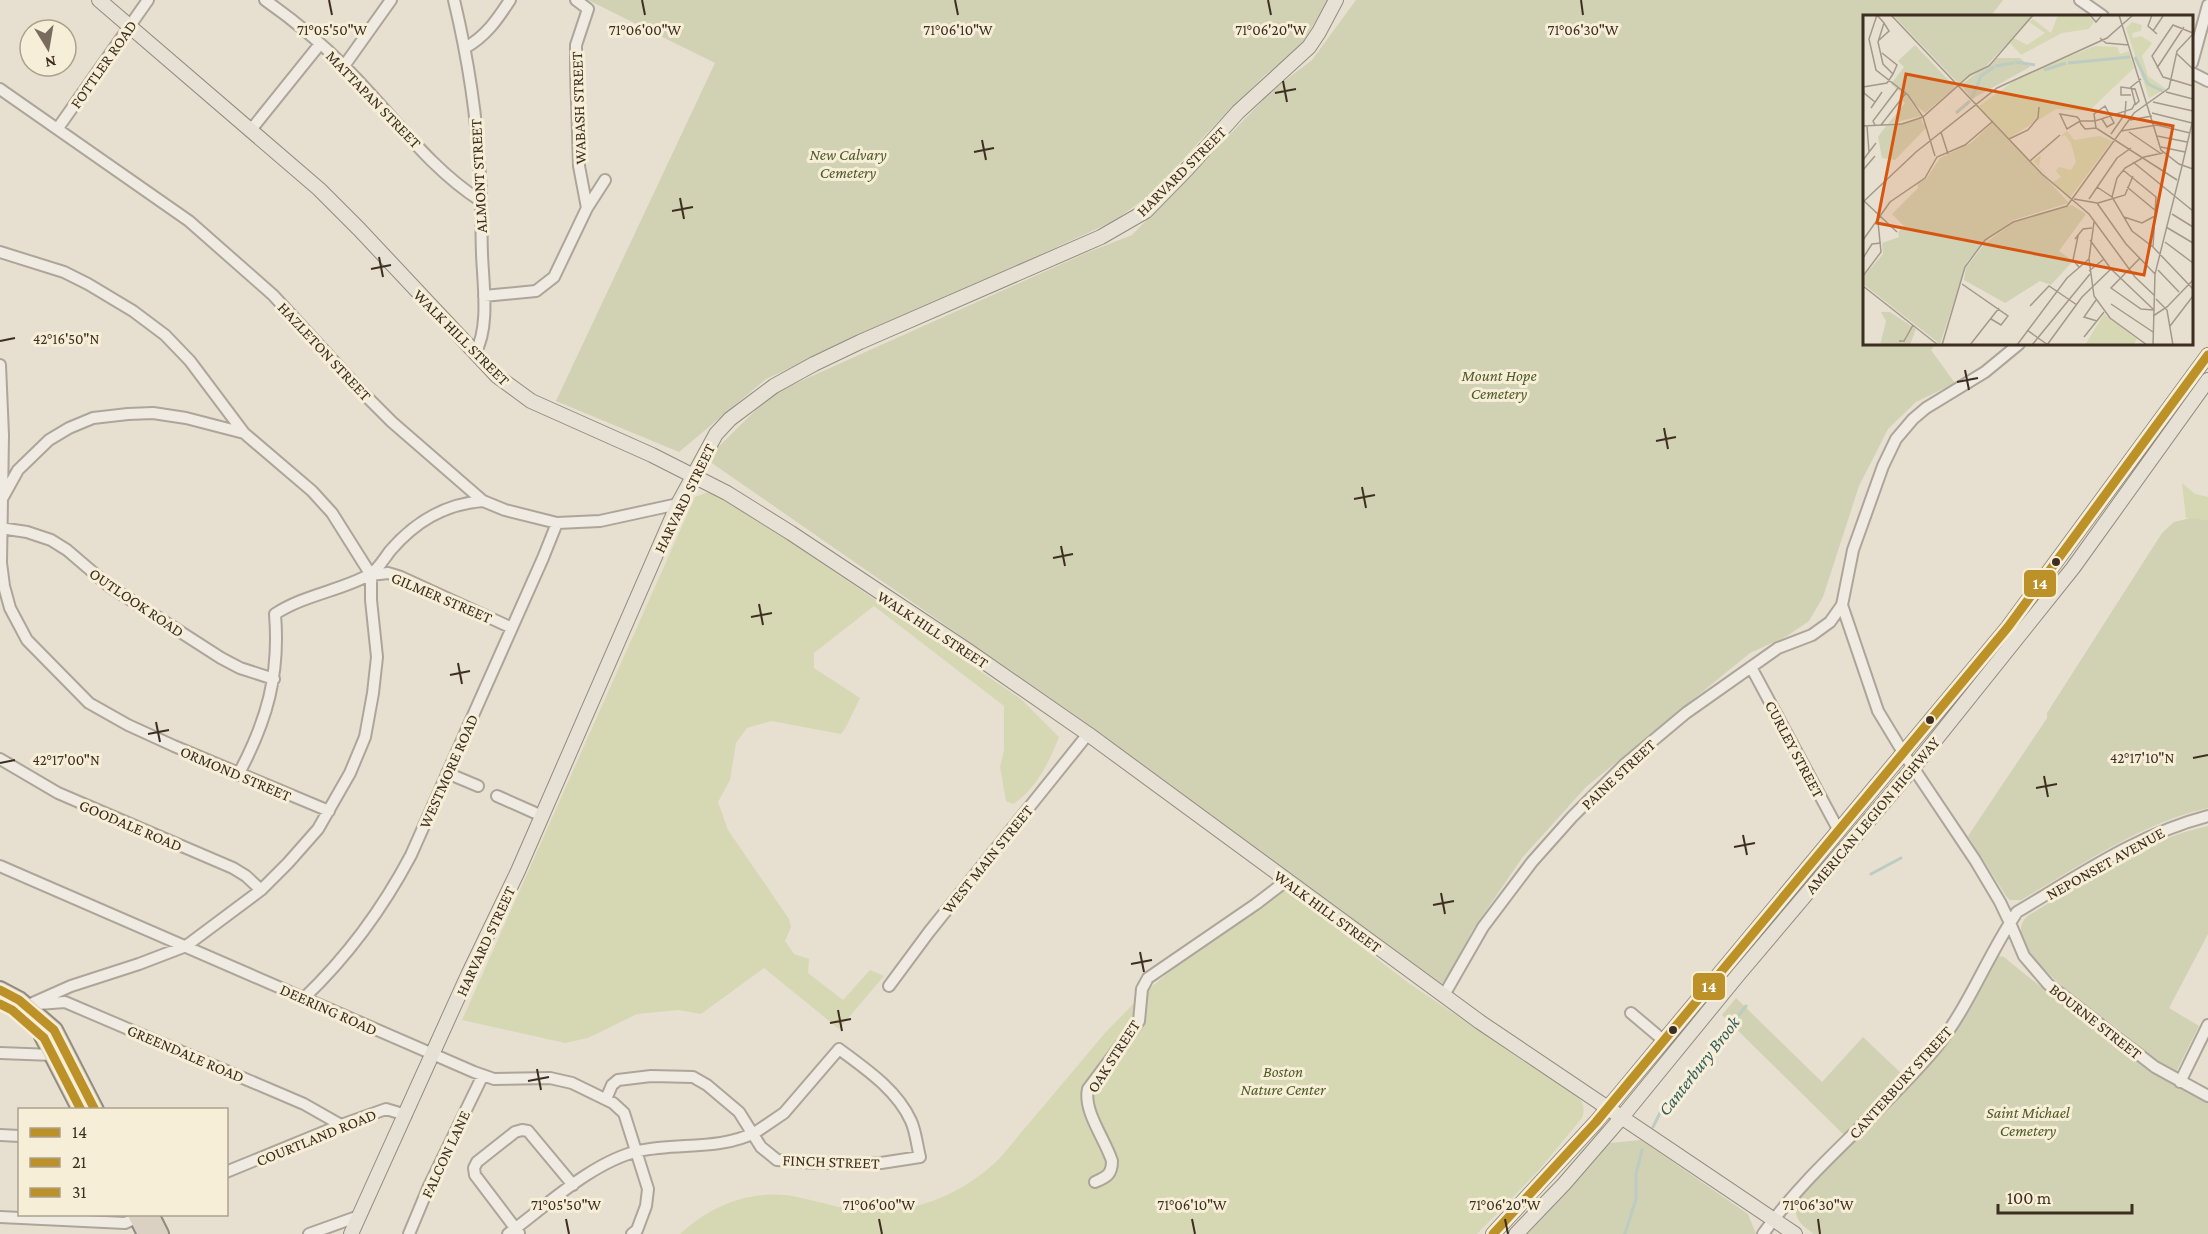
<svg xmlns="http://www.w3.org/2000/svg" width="2208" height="1234" viewBox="0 0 2208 1234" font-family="'Crimson Pro',serif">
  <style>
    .green { fill: #d6d7b3 }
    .cemetery { fill: #d1d1b3 }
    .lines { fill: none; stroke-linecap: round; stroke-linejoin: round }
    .stream { stroke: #bcccc2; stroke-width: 3 }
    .minor-casing { stroke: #ada599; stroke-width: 14 }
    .major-casing { stroke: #928b80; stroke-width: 16 }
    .highway-casing { stroke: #928b80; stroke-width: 20 }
    .minor { stroke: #efebe3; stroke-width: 10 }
    .major { stroke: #e6e1d4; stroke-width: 14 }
    .highway { stroke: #dad1c2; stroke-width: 16 }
    .bus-1-casing { stroke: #f7eed8; stroke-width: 14 }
    .bus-2-casing { stroke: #f7eed8; stroke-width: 14 }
    .bus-3-casing { stroke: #f7eed8; stroke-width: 14 }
    .bus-1 { stroke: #bb9128; stroke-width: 9 }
    .bus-2 { stroke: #bb9128; stroke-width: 9 }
    .bus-3 { stroke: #bb9128; stroke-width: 9 }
    .ticks { fill: none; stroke: #3d2e20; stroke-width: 2 }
    .bus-dot { fill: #3d2e20; stroke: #f7eed8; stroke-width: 2 }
    .labels { text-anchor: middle; stroke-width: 6; stroke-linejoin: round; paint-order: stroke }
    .street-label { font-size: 16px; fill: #3d2e20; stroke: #f7eed8 }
    .park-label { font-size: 16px; font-style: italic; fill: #4d5a26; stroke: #f7eed8 }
    .water-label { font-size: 18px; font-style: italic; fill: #2f5d5a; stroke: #f7eed8 }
    .inset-river { fill: none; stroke: #bcccc2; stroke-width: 3 }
    .inset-road { fill: none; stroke: #a3998a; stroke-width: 1.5 }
    .view { fill: #d7550e; fill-opacity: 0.15; stroke: #d7550e; stroke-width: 3 }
    .inset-edge { fill: none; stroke: #3d2e20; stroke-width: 3 }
    .ticks-label { font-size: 15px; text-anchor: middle; fill: #3d2e20; stroke: #f7eed8; stroke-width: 6; stroke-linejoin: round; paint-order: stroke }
    .line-badge { stroke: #f7eed8; stroke-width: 2 }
    .badge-label { font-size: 16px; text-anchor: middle; font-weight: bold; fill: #fff }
  </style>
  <rect width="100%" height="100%" fill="#e7e0d1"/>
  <path class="green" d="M2182 483 2195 494 2208 497V520L2186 518Z
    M714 490 1021 699 1059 737C1049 763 1036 789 1013 804L1006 801 1000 767 1004 750V706L874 606 814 653V668L860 698 846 727 841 734 771 721 747 728 736 743 730 780 718 802 728 830 789 919 791 927 785 941 794 954 809 959 808 973 843 1000 870 970 884 976 839 1029 764 968 701 1014 678 1010 637 1014 588 1038 565 1043 462 1020 695 497Z
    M1285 889 1410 984 1578 1097C1584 1103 1585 1110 1582 1118L1539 1170 1477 1234H680C713 1203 757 1187 802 1198 822 1202 841 1209 861 1211 912 1215 962 1195 999 1159L1105 1033 1141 996 1175 967Z"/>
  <path class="cemetery" d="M588 0H1328L1300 47 1264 76 1206 134 1154 192 1114 221 766 379 679 452 556 401 715 63Z
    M1356 0H2003L1991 16H1864V344H1936L1931 350 1955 383 1916 402 1888 429 1859 486 1823 597 1809 621 1787 636 1750 653 1586 787 1522 858 1472 931 1449 975 1441 985 1072 713 706 459 772 394 1086 253 1132 235 1275 88 1312 60Z
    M2191 518 2208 520V808C2139 824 2082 865 2021 900H2010L2006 896 1968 836 2047 718V713L2162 533 2174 522Z
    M2208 826V934L2169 1008 2199 1026 2176 1072C2154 1061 2135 1042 2116 1027 2097 1012 1991 943 2029 915 2087 881 2142 840 2208 826Z
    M1998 956 2004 957C2030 979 2057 999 2084 1020 2124 1051 2162 1082 2208 1102V1234H1814C1801 1225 1791 1217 1798 1200L1939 1053 1968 1011 1993 959Z
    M1736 998 1822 1082 1863 1037 1903 1075 1844 1135 1722 1015Z
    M1641 1140 1748 1214 1756 1234H1526L1610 1143Z"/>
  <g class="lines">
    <path class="stream" d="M1871 874 1901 858
      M1653 1127 1664 1105 1704 1060 1746 1006
      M1625 1234 1636 1199V1174L1642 1150"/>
    <defs>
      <path id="minor" d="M265 0C292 19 319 41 343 65 388 109 427 167 481 201
        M454 0C468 58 477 116 480 176 482 202 481 228 482 254 483 283 490 328 475 353
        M576 0 588 9 576 45V69L579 166 587 208
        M2080 0 2103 16
        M465 48C486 36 497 20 510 0
        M2192 63 2208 5
        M344 66 391 0
        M2192 73 2208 81
        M0 89 189 221 273 295 362 392 392 422 483 501 505 510 557 523 600 521 678 504
        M58 128 148 0
        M250 131 320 44
        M0 252 64 272 88 284 133 311 165 335 190 361 244 433 312 491 332 513 371 575V600L377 657 373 693 365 737 350 773 318 829 288 863 261 890 186 946 139 964 71 986 26 1006
        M484 296 536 291 554 277 587 208 605 180
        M0 365 3 435 1 563 4 586 10 608 27 640 89 703 128 725 174 746 329 811
        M3 497 18 470 49 440 69 428 93 418 128 414 153 413 186 418 244 433
        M0 528 27 532 51 540 67 550 109 586 221 658 240 668 274 679
        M371 575 388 573 401 577 512 628
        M1751 667 1839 831
        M0 759 58 793 233 868 246 876 261 890
        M447 773 478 786
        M238 775C267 721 280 675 275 614 304 595 339 591 369 575 377 571 384 559 390 551 415 522 444 504 483 501
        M497 796 542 816
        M2208 816C2138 834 2078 876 2017 912L2010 923 2024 956 2048 984 2155 1067 2208 1096
        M0 866 474 1072 494 1079 550 1078 572 1083 613 1103 624 1113 648 1189 646 1206 637 1230 632 1234
        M889 986 929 932 1088 734
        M1444 995 1483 927 1532 862 1572 817 1625 764 1686 713 1778 648 1812 635 1830 622 1842 605
        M304 998C349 955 382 910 411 855L543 558 557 523
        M38 1004 65 1002 304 1104 341 1125
        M1631 1013 1663 1040
        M0 1053 53 1055 56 1053
        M2180 1082 2208 1025
        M0 1135 20 1136
        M226 1172 341 1125 386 1109 406 1115
        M1095 1182C1107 1177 1112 1174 1112 1161 1105 1139 1083 1111 1088 1089L1139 1021 1142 989 1148 978 1256 904 1286 881
        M0 1217 125 1223 143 1215
        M519 1233 475 1175 474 1168 477 1162 515 1132 522 1130 528 1131 573 1185
        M309 1234 359 1216
        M409 1234 429 1186 483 1075
        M508 1234C545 1207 593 1161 639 1151 677 1142 719 1151 756 1132L784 1113 839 1049C866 1069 897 1090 911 1121 916 1132 917 1146 920 1157L881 1163H816L777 1160 761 1147 739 1112 707 1085 693 1077 651 1076 618 1080 612 1085 606 1099
        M1763 1234C1812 1165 1881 1114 1935 1049 1966 1011 1984 964 2010 923L2000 902 1975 860 1904 754 1878 711 1842 605 1853 550 1883 466 1896 439 1913 419 1926 408 1985 372 2019 344"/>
      <path id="major" d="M99 0 319 189 359 229 497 376 531 401 652 455 727 493 791 533 967 650 1088 734 1480 1022 1795 1234
        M351 1234 468 975 518 871 678 504 716 434 730 419 774 386 814 364 860 342 1101 237 1146 211 1187 169 1238 112 1309 47 1319 32 1336 0
        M1493 1234 1596 1122 2008 627 2208 355
        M1516 1234 1564 1184 1622 1117 1738 975 1913 768 2073 568 2208 380"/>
      <path id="highway" d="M0 990 19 1000 54 1030 95 1110
        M42 1021 43 1036 81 1110
        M136 1214 146 1234
        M150 1214 160 1234"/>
    </defs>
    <use href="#minor" class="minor-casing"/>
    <use href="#major" class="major-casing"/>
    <use href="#highway" class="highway-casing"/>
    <use href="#minor" class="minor"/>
    <use href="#major" class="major"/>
    <use href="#highway" class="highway"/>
    <defs>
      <path id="bus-1" d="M1493 1234 1596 1122 2008 627 2208 355"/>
      <path id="bus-2" d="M0 990 19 1000 54 1030 95 1110"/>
      <path id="bus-3" d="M0 1004 12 1010 44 1038 81 1110"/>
    </defs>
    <use href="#bus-1" class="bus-1-casing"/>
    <use href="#bus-2" class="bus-2-casing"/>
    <use href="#bus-3" class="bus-3-casing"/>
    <use href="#bus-1" class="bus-1"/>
    <use href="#bus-2" class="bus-2"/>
    <use href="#bus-3" class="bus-3"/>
  </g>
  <path class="ticks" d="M329 0 332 15M642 0 645 15M955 0 958 15M1268 0 1271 15M1581 0 1583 15M1283 81 1287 102M1275 93 1296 89M982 140 986 160M974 152 994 148M680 198 684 219M672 211 693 207M379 257 383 277M371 269 391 265M0 341 15 338M1965 370 1969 390M1957 382 1978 378M1664 428 1668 449M1656 441 1676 437M1362 487 1366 508M1354 499 1375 495M1061 546 1065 566M1053 558 1073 554M759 604 763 625M751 617 772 613M458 663 462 684M450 675 470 671M156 722 160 742M148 734 169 730M2193 758 2208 755M0 763 15 760M2044 776 2048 797M2036 788 2057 784M1743 835 1747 855M1734 847 1755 843M1441 893 1445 914M1433 905 1454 901M1140 952 1144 972M1131 964 1152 960M838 1010 842 1031M830 1023 851 1019M537 1069 541 1090M528 1081 549 1077M566 1219 569 1234M879 1219 882 1234M1192 1219 1195 1234M1505 1219 1508 1234M1818 1219 1820 1234"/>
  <g class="bus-dot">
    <circle cx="2056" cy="562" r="5"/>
    <circle cx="1930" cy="720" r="5"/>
    <circle cx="1673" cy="1030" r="5"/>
  </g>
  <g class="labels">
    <g class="street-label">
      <text transform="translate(103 64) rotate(-55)" y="6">FOTTLER ROAD</text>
      <text transform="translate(374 99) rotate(46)" y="6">MATTAPAN STREET</text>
      <text transform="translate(578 108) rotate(-92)" y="6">WABASH STREET</text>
      <text transform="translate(1181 171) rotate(-45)" y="6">HARVARD STREET</text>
      <text transform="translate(478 176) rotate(-93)" y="6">ALMONT STREET</text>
      <text transform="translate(462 337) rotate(45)" y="6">WALK HILL STREET</text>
      <text transform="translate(325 351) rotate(47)" y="6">HAZLETON STREET</text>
      <text transform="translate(684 498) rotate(-64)" y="6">HARVARD STREET</text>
      <text transform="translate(442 597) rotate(23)" y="6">GILMER STREET</text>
      <text transform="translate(137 602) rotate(34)" y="6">OUTLOOK ROAD</text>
      <text transform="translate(933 629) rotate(33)" y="6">WALK HILL STREET</text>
      <text transform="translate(1795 749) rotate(62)" y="6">CURLEY STREET</text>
      <text transform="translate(448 771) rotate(-66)" y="6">WESTMORE ROAD</text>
      <text transform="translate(236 773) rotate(23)" y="6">ORMOND STREET</text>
      <text transform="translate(1618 774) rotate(-43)" y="6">PAINE STREET</text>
      <text transform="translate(1872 815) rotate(-50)" y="6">AMERICAN LEGION HIGHWAY</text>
      <text transform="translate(131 825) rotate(23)" y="6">GOODALE ROAD</text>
      <text transform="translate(987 859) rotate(-51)" y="6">WEST MAIN STREET</text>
      <text transform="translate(2105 863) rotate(-29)" y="6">NEPONSET AVENUE</text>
      <text transform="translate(1328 911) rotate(36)" y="6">WALK HILL STREET</text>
      <text transform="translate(485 941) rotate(-65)" y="6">HARVARD STREET</text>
      <text transform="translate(329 1009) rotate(24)" y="6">DEERING ROAD</text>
      <text transform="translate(2096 1021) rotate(38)" y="6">BOURNE STREET</text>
      <text transform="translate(186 1053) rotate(23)" y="6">GREENDALE ROAD</text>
      <text transform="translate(1113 1056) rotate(-57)" y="6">OAK STREET</text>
      <text transform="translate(1900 1082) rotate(-48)" y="6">CANTERBURY STREET</text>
      <text transform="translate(316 1137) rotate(-22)" y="6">COURTLAND ROAD</text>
      <text transform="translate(445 1154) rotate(-65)" y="6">FALCON LANE</text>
      <text transform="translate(831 1161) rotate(2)" y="6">FINCH STREET</text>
    </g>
    <g class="park-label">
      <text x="848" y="160">New Calvary<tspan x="848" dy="18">Cemetery</tspan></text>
      <text x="1499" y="381">Mount Hope<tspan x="1499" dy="18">Cemetery</tspan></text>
      <text x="1283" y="1077">Boston<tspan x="1283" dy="18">Nature Center</tspan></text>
      <text x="2028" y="1118">Saint Michael<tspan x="2028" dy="18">Cemetery</tspan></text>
    </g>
    <g class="water-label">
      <text transform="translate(1699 1066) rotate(-52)" y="6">Canterbury Brook</text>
    </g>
  </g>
  <g transform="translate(1863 15)">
    <rect width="330" height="330" fill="#e7e0d1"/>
    <path d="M195 0H224L231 7 226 14 199 18 158 40 147 28 151 23 164 30 182 18 166 7 170 4 188 18ZM269 7 279 10 278 16 269 18 270 23 278 21 289 28 279 41 285 61 303 74 286 83 263 13ZM232 31 254 32 257 39 266 36 271 53 226 96 193 94 146 123 116 91 158 61ZM204 116 211 125 237 121 249 126 206 184 170 146 178 140 176 151 190 167 198 162 193 156 196 152 208 155 213 147 208 128 202 120 197 122ZM241 299 274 324 270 330H222Z" fill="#d6d7b3"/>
    <path d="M30 0H172L122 52 96 69ZM52 30 92 72 62 98 28 69 41 52 35 46ZM134 43H157L167 52 109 84 98 70ZM43 80 58 101 25 109 42 88 39 85ZM58 104 63 113 32 145 19 143 15 122 23 111ZM130 107 206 188 150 205 129 220 104 247 77 329 0 269V262L20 239 19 228 36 222 35 217 41 211 29 199 55 173 54 168 63 164 77 143 108 128ZM209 190 223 199 196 236 210 246 188 270 177 266 142 288 101 265 103 253 122 228 151 207ZM18 297H27L53 314 47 330H17L23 306Z" fill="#d1d1b3"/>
    <path class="inset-river" d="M272 42 285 69 300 76M152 47 172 50M205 48 267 42M132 51 151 48M181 55 203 48M109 83 118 61 131 52M93 98 107 86"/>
    <path class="inset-road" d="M28 0 179 159 226 199 272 262 292 281M227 0 233 7 239 0M256 0 298 135 316 149 330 154M289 0 285 11 294 19M290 16 300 1M330 18 310 10 289 41 300 62 330 71M237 23 243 28 266 30M15 26 26 16 21 8M19 38 34 50 30 59M313 38 330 54M294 53 321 12M0 69 1 78 12 87M0 72 24 68 30 59 20 49 15 27 21 8 14 0M303 77 330 84M268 80H258V72L272 74 276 86 272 90M290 87 330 96M8 93 19 77M289 98 329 108M239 104 244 112 251 108 242 91 231 99 233 113 314 165M267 105 289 101M12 110 10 106 35 73M18 110 43 78M0 111 39 109 60 102 45 80 13 55 6 24 14 0M4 111 6 137M233 113 222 114 218 109 217 107V106L216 104 214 102 197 99 204 114 217 106H232L269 94 272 88 268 72 278 64M258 116 294 110 327 118M78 117 85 139M266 117 297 138M248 119 262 99 263 86M294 121 324 127M146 124 165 115 175 103 176 92M298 132 322 137M300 138 281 142 262 153 254 163 249 182 269 216 290 232 330 274M72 141 60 102 107 60 126 51 170 0M0 145 13 128M167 146 197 120M270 147 330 196M319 151 330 104M0 155 12 141M260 155 293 182 290 232M234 172 249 182M264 172 293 196M211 184 234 188 263 229 292 259M226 184 254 143 268 133M0 185 34 217M0 187 53 137 134 73 244 23 270 0M235 188 262 180 270 161M309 199 330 212M261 202 279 208 292 201M231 207 226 244 231 281 247 303 284 330M303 212 330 228M215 221 210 245 216 252M212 224 220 214 229 213M0 225 27 187 62 163 74 142 102 130 130 106M227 225 248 254 290 294M302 227 330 248M0 243 9 229 18 228M277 243 248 273 278 294 291 295M295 255 316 277M226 256 241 244M0 261 18 237 15 207M99 269 145 301 138 310 128 304M0 271 75 330M293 284 304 295 310 330M233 285 221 302 234 306M248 289 290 317M167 291 186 271 214 290M290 301 304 292 330 265M307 311 330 281M164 315 185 330M221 322 241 297M36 326H41L50 310M79 330 102 252 122 225 150 207 204 191 271 98 306 73 314 36 330 19M107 330 136 293M154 330 204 263 226 244M169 330 227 259M184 330 219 282 248 254M290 330 292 259 319 151"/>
    <path class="view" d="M43 59 310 111 281 260 14 208Z"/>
    <rect width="330" height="330" class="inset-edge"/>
  </g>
  <g class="ticks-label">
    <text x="332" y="35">71°05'50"W</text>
    <text x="645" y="35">71°06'00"W</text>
    <text x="958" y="35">71°06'10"W</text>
    <text x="1271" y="35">71°06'20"W</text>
    <text x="1583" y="35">71°06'30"W</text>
    <text x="66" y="344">42°16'50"N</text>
    <text x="2142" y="763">42°17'10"N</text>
    <text x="66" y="765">42°17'00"N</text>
    <text x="566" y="1210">71°05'50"W</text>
    <text x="879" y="1210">71°06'00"W</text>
    <text x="1192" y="1210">71°06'10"W</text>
    <text x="1505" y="1210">71°06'20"W</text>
    <text x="1818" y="1210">71°06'30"W</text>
  </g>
  <g class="line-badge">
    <rect x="2023" y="569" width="34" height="29" rx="6" fill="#bb9128"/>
    <rect x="1692" y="972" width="34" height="29" rx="6" fill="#bb9128"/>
  </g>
  <g class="badge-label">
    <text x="2040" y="589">14</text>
    <text x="1709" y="992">14</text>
  </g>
  <rect x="18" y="1108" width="210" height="108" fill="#f7eed8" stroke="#ada18e" stroke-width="1.5"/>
  <rect x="30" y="1128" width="30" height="9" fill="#bb9128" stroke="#ada18e" stroke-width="1.5"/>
  <text x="72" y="1138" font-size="18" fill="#3d2e20">14</text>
  <rect x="30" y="1158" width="30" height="9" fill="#bb9128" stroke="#ada18e" stroke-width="1.5"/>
  <text x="72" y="1168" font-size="18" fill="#3d2e20">21</text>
  <rect x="30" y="1188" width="30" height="9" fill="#bb9128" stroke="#ada18e" stroke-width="1.5"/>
  <text x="72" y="1198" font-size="18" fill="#3d2e20">31</text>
  <g transform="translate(48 48) rotate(169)"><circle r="28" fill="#f7eed8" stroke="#ada18e" stroke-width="1.5"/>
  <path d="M0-4.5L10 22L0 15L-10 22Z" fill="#786c5e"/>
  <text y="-9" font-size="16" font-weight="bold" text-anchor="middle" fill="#3d2e20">N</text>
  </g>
  <path d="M1998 1204v9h134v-9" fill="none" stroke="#3d2e20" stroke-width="3"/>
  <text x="2007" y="1204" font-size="18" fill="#3d2e20" stroke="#f7eed8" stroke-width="4.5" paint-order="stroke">100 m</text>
</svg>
